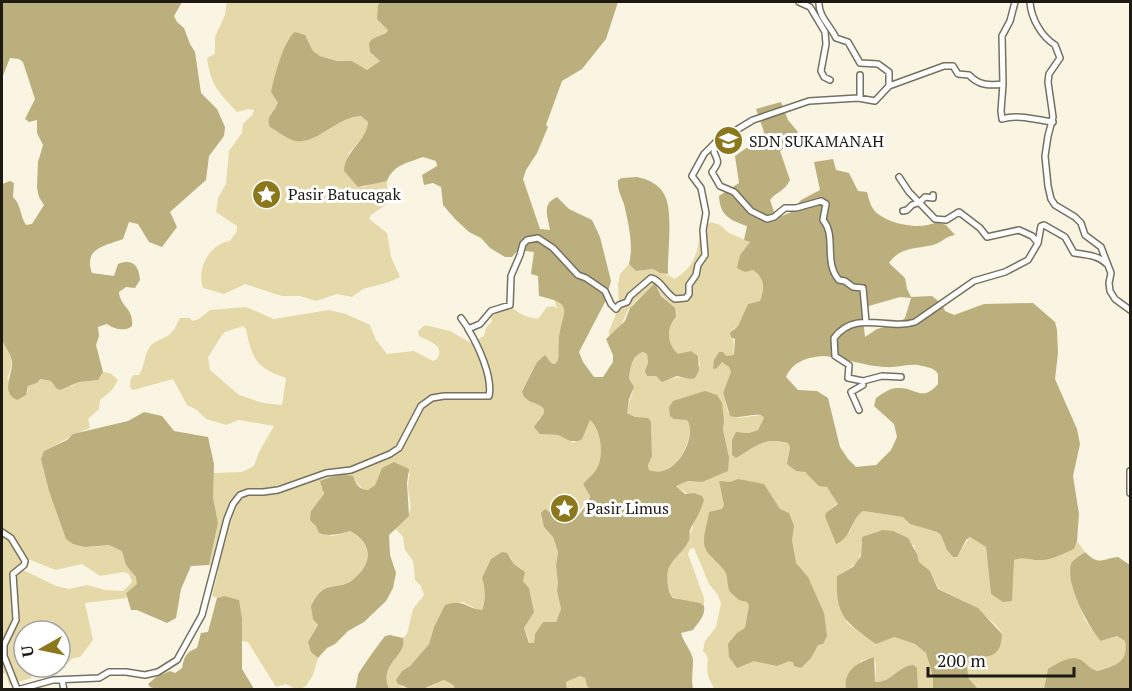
<svg xmlns="http://www.w3.org/2000/svg" width="1132" height="691" viewBox="0 0 1132 691" font-family="'PT Serif',serif">
  <style>
    .green { fill: #e5d9a9; fill-rule: evenodd }
    .forest { fill: #baaf7d; fill-rule: evenodd }
    .lines { fill: none; stroke-linecap: round; stroke-linejoin: round }
    .minor-casing { stroke: #757160; stroke-width: 8 }
    .minor { stroke: #fff; stroke-width: 5 }
    .labels { text-anchor: middle; stroke-width: 6; stroke-linejoin: round; paint-order: stroke }
    .poi-label { font-size: 16px; fill: #1c1a13; stroke: #fff; text-anchor: start }
  </style>
  <rect width="100%" height="100%" fill="#f9f5e2"/>
  <path class="green" d="M227 2H380L378 5 384 26 388 29 386 33 372 39 370 52 380 61 367 70 352 61H337L320 56 313 51 307 39H288L271 92 279 103 270 114C272 119 275 127 278 131 304 159 334 117 361 116L368 122 367 132 349 153 344 171C368 199 358 182 387 181V204L371 215 369 219 387 233 391 257 400 277 389 282 363 289 352 297 337 294 316 301 300 296H282L245 284 224 294 203 288C196 268 210 244 230 241L237 231V226L216 212 218 198 226 184 229 151 242 133 243 124 253 114 254 110 248 109 237 112C219 92 211 87 207 58L215 54V37L225 15Z
    M711 222 720 225 729 233 750 242 740 255 739 265 753 270 763 280 764 289 760 301 748 304 738 326 733 329 734 356H717L714 360 719 364 723 362 729 367 731 372 723 393 728 412 739 418 761 415 764 418 758 430 749 433 741 432 736 458C757 446 763 437 788 443L790 446 787 464C806 473 830 483 838 503L827 512 834 540 850 532 856 516 863 511 904 517 910 524 937 532 941 535 950 554 960 551 970 537 986 547 991 594 1013 574V560C1024 556 1031 561 1042 560 1053 560 1064 553 1074 549L1077 541 1085 552 1074 559 1072 586 1085 620 1101 641 1117 636 1125 641C1129 662 1115 666 1097 671L1088 668 1048 670 1044 689H978L969 679 965 662 973 658H982L997 651 1001 643 1002 633 997 626 974 606 939 589 930 571 919 562 914 545 861 542C863 562 853 567 837 576L847 623 861 633 885 640 894 637 915 644 926 653 933 677V689H918L917 668 914 665C898 665 892 683 875 682L876 666 874 657 861 661 846 684V689H714C713 684 709 681 708 675 705 665 712 659 703 651L705 641 716 627 721 604 718 595 709 584 694 548 690 549 688 554 704 598V606C693 599 680 603 670 595L667 579 669 564 679 555 693 528 689 495 676 486 688 481 702 482 729 457 723 430 724 421 674 419 687 420C697 434 677 473 658 473 656 473 651 471 649 470L648 465 652 456 651 422C643 416 634 419 627 413 627 400 639 389 629 378 631 367 631 356 643 352L647 354 648 363 646 371 656 376 659 379C672 382 676 374 690 379L700 365 698 356 691 351 678 355C667 344 666 328 676 317 671 300 661 300 658 287 647 290 632 302 627 312 622 324 621 328 609 336V331L619 307 618 285 620 274 629 264 636 271 653 269C660 274 667 273 674 279 694 268 698 253 700 231Z
    M554 299C573 305 562 323 559 336 558 344 559 353 558 360L555 364 551 363 545 356 537 362 522 390 525 398 542 406 545 409 544 413 538 420 540 434 558 435 574 443 586 428 590 420C601 429 605 457 597 470 593 475 587 479 583 484L590 496 572 521 556 516 549 511 544 527 553 537 558 552 556 566 558 583 557 591 561 609 556 622H543L535 634 534 643H530L524 628 533 612 529 588 523 581 522 569 514 564 510 556 484 582 485 606 482 610H478L463 602 445 605 434 627 429 644 410 666 402 671 396 680 402 687 410 689H389C378 663 408 656 403 638L407 634 413 609 424 595 421 586 415 580 413 561 405 550 403 537 395 528C424 507 402 501 410 474L398 463 382 468 375 485 368 490H364L354 480 323 489V498L311 511 319 533 333 536 350 531C375 544 373 572 347 583 341 586 334 586 328 587L318 625 308 642 314 655 318 658 313 675 306 686 301 689H295L286 684 276 687 248 642 242 641V619L224 596 217 598 212 596 218 571 209 565 218 523 213 497V473L242 472 254 466 259 452 274 426 239 420 226 425 206 419 197 410 187 405 173 379 133 390 130 387 131 378 134 375H139C145 365 144 357 149 348 154 340 163 340 170 334 175 330 177 323 180 318H189L193 321 199 319 210 310 246 307 274 319 329 310 346 314 370 325 376 340 387 354 414 351 433 361 437 359C445 345 430 342 419 336L418 331 425 325 450 331 471 343 484 336 486 328 492 321 491 316 498 310 511 306C518 315 528 317 538 319L547 307 553 306 557 308ZM243 326 246 329C252 360 257 368 286 378L282 405 263 403 239 395 210 370 208 357 222 335 225 332Z
    M2 340C11 357 15 360 7 379L28 391V386L37 383 39 379 51 381 56 388 72 386 79 382 98 380 103 372 110 373 118 380 112 390 100 400 99 409 88 419 90 428C73 434 60 443 44 451L54 504 66 539C71 541 78 545 84 546 99 549 107 540 123 551L126 565 137 577V584L126 593 127 598 85 603 93 640 80 657 73 658 66 664H60V631H24V667H33L31 678 9 685 6 673 2 674ZM28 559 56 570 82 564 100 576 124 572 129 574 132 582 123 591 105 590 87 585 69 589 56 586 21 569Z
    M580 676 585 678C588 689 592 689 603 689H567L566 682Z
    M444 680 453 685 455 689 423 690Z"/>
  <path class="forest" d="M2 2H182L174 16 177 22 184 28 190 44 195 52 201 93 217 109 225 127 224 136 209 156 206 180 170 212 177 227 162 247 149 242 138 224 129 222 123 239C105 246 83 248 92 273L114 276 118 264C133 258 139 266 140 280L135 288 126 287 119 292C120 307 134 308 132 326 126 332 113 329 107 324L98 327 99 336 96 345 103 372 98 380 79 382 60 390 56 388 51 381 40 379 37 383 28 386 26 395 17 400C0 393 13 374 12 362 11 354 5 347 2 340V184L10 181 14 183 13 197C22 206 19 214 26 225L32 224 44 205 39 197 37 188 38 162 43 145 37 133V120L29 122 25 119 35 99 23 62 19 59 10 58 2 78Z
    M380 2H618L606 39 582 69 562 81 546 125 548 127 537 153 526 170 523 179 540 229 550 230C548 217 541 204 557 197L569 209 592 220 600 237 611 281 605 302 579 352 583 362 594 377H603L613 362V355L606 339 625 321 630 308 655 283 661 296 675 308 676 317C666 328 667 344 678 354L691 351 698 356 699 370 695 378 690 379 677 376 662 382 656 376H647L645 371 648 363 647 354 643 352C631 356 631 367 629 378L634 387 629 399 627 413 635 417 648 418 651 422 652 456 648 465 649 470C676 481 698 435 687 420L674 419 670 416 669 407 673 401 705 391 717 395 722 403 724 421 723 430 729 457 728 471 702 482 688 481 676 486 685 494 694 493 702 496 704 500C700 514 695 519 690 530 689 533 690 537 689 540 680 560 664 559 668 585 669 591 669 594 673 598L700 603 704 606C706 615 698 623 693 630L681 633C683 642 692 651 693 660 693 671 691 678 693 689H591L587 686 585 678 580 676 566 682 567 690 455 689 453 685 444 680 423 689H410L398 684 396 680 402 671 410 666 429 644 434 627 445 605C463 598 467 609 482 610 486 604 485 584 482 578L491 559 502 552 507 553 514 564 525 572 523 581 529 588 534 612 524 628 529 643H534L535 634 543 622H556L561 609 557 591 558 583 556 566 558 552 553 537 544 527 541 513 545 509 556 516 572 521C579 516 588 504 590 496L583 484C587 479 593 475 596 470 605 457 601 429 590 420L582 439 578 441H570L558 435 540 434 534 427 544 413V409C538 401 524 404 522 391L537 362 545 355 551 363 555 364 558 360C559 353 558 344 559 336 564 308 574 304 539 296L538 276 531 274 534 252 518 250 512 257H505L490 248 481 238 469 232 455 219 443 205 441 187 433 183 424 185 422 175 437 166 436 161 423 157C408 163 394 164 387 181L358 187 344 171C345 150 367 141 368 122L361 116C337 117 316 145 295 141 286 139 278 131 270 127 265 117 274 112 278 103L271 92C274 78 284 39 295 32L305 35 313 51 320 56 337 61H352L367 70 380 61 370 52 369 43 372 39 386 33 388 30 377 19 378 5Z
    M781 102 788 120 798 132 791 142 780 151 790 180C784 192 777 191 770 200L774 212 782 216 791 212 801 200 820 190 814 162 833 159 836 170 849 173 858 191 867 192C869 200 871 209 878 214 893 225 920 230 937 222L946 225 955 235C946 236 941 243 933 245 915 249 900 247 889 263L905 278 907 289 911 297 932 296 942 304 945 311 954 315 984 304 1033 303 1055 322 1057 330 1058 353 1055 379 1077 429 1080 444 1073 476 1079 514 1077 541 1074 549C1064 553 1053 560 1042 560 1031 561 1024 556 1014 560L1012 601 1003 602 991 594 986 547 970 537 966 540 957 557H953L947 550 941 535 937 532 910 524 903 517 863 511C850 520 852 538 836 544L825 516 827 512 838 504 827 487 819 486 805 472 796 471 787 464 790 447 788 443C763 437 757 446 736 458L732 455V440L736 432 749 433 758 430 764 418 761 415C750 414 741 419 730 416L723 393 731 372 729 367 722 362 717 368 713 369 714 360 719 352H723L726 356 734 355 735 339 731 337 730 333 738 326 748 304 760 301C765 287 765 279 753 270L745 272 737 268 740 255 750 242 744 240 747 226C730 220 720 216 719 196L739 183 735 156 759 139 764 132 756 109ZM900 297 911 298 905 318 899 323 877 329 865 337 862 308ZM824 356C845 358 864 366 885 367 896 368 907 364 918 365 926 367 934 367 938 374V384C922 403 916 387 898 388 890 388 883 393 876 398L874 406 894 424 897 437 891 450 876 465 856 467 848 459 840 447 828 398 817 391 798 390 786 377C793 361 808 357 824 356Z
    M637 177C647 179 659 184 664 194 674 211 667 254 668 274L660 273 653 269 636 271 629 264C634 245 628 222 624 204 621 196 617 189 618 180L622 178Z
    M144 412 162 416 174 431 208 437 214 464 213 497 218 523 209 565 191 566 181 589 176 618 167 623 137 610H131L126 593 137 584 136 577 126 565 122 551 109 545 85 547 73 544 66 539 49 491 41 459 44 451 67 440 73 434 128 421Z
    M394 462 409 469 407 483 409 516 389 535 390 555 396 573 393 588 386 601 364 622 348 631 335 644 327 648 318 658 311 652 308 642 318 625 313 619 311 606C314 601 317 594 322 591 329 585 337 587 345 584 351 582 355 578 360 573 374 557 368 540 350 531 339 534 330 537 319 533L316 526 310 520 311 511 324 494 320 481C331 477 341 473 353 476 355 484 360 490 368 490L375 485 382 468Z
    M738 479 764 484 780 509 789 513 794 526 792 540 796 563 808 577 824 613 827 636 823 644 818 645 811 658 801 668 794 666 793 662 789 661 777 666 754 661 737 668 729 657 728 644 737 633 745 628 749 606 747 602 739 600 730 592C727 586 728 579 726 573 720 562 703 554 704 541 704 531 708 522 709 512L722 509 724 505 719 481 730 482Z
    M883 530 893 531 908 538 917 554 919 562 930 571 938 589 978 608 1002 634C1001 664 983 652 966 663L969 679 978 689H933V677L926 653 915 644 894 637 876 644C846 622 835 617 837 576L853 567 861 556 862 537Z
    M1085 552C1099 566 1101 559 1118 557L1130 565V689H1044L1048 669C1056 664 1070 654 1081 660 1087 664 1090 669 1097 671 1115 666 1129 662 1125 641L1117 636 1101 641C1088 627 1065 583 1071 564 1073 559 1081 555 1085 552Z
    M224 596 239 600 242 619V669L254 689 160 690 150 687 148 684 156 677 170 671 175 673 182 668C184 657 186 652 197 648L201 633 208 632 217 598Z
    M390 635 403 638C408 656 378 663 389 689H355C357 685 357 680 358 675 360 670 381 641 385 636Z
    M874 657 875 682C892 683 898 665 914 665L917 668 918 689H846C843 670 859 662 874 657Z"/>
  <g class="lines">
    <defs>
      <path id="minor" d="M799 2 810 7 825 32 826 44 821 71 824 77 830 80
        M819 2C818 16 830 25 836 38L848 42 860 63 878 64 889 72V86
        M1030 2C1031 18 1041 36 1055 45L1060 58 1049 74 1048 82 1053 117 1048 136 1045 156 1048 186 1051 199 1055 205 1075 217 1081 223 1085 235 1101 247 1111 273 1109 283 1110 291 1115 299 1130 310
        M860 75V98
        M1003 84 1001 111 1002 119C1018 114 1037 120 1053 122
        M715 143 714 152C718 162 720 161 712 172L720 186 734 192 751 211 767 219 774 217 785 208H796L821 201 826 204 823 220C837 236 823 262 839 280L845 281 853 287 863 288 866 322
        M899 177 909 192 935 219 946 220 959 212 980 228 987 237 1019 230 1032 236 1038 243
        M903 211 907 210 912 205 920 202 925 197 933 198V195
        M461 318 468 328
        M901 377 882 376 863 381 848 378 849 365 835 356 834 338C856 309 888 331 915 322L974 281 1005 272 1028 260 1038 243 1041 226 1044 225 1065 237 1074 253C1087 255 1098 255 1108 265
        M859 410 851 392 863 385V381
        M1130 471V493
        M2 532 11 538 25 561 24 565 13 574 16 620 4 645V656L17 689
        M62 680 64 690
        M17 690 53 680 99 678 109 672H126L145 675 158 672 177 660 202 615 227 519 233 504 240 495 248 492H263L278 490 326 473 351 470 390 454 399 448 421 406 432 398 444 396H489C493 377 478 345 468 329L480 324 491 311 510 305 511 276 520 255 523 244 527 240 538 238 553 248 578 275 586 278 605 291 611 304 616 309 619 305 627 302 630 296 651 278C661 280 665 293 675 299L686 298 689 294V285L696 275 698 265 705 255 703 230 706 213 701 188 692 176 704 154 715 143 753 120 809 101 858 98 875 101 889 86 944 66H953L958 74 969 75C978 85 989 86 1003 84L1002 36 1010 21 1015 2"/>
    </defs>
    <use href="#minor" class="minor-casing"/>
    <use href="#minor" class="minor"/>
  </g>
  <defs>
    <symbol id="school-disc" viewBox="-11 -11 22 22"><circle r="9.5" fill="#8b781c" stroke="#fff"/><path d="M0-5L7-2L0 1L-7-2ZM-4 1L0 2.5L4 1V4Q0 6-4 4Z" fill="#fff"/></symbol>
    <symbol id="sight-disc" viewBox="-11 -11 22 22"><circle r="9.5" fill="#8b781c" stroke="#fff"/><path d="M0-6L1.8-2.2L6-1.7L2.9 1.2L3.7 5.4L0 3.3L-3.7 5.4L-2.9 1.2L-6-1.7L-1.8-2.2Z" fill="#fff"/></symbol>
  </defs>
  <g fill-rule="evenodd">
    <use href="#school-disc" x="712" y="124" width="33" height="33"/>
    <use href="#sight-disc" x="250" y="178" width="33" height="33"/>
    <use href="#sight-disc" x="548" y="492" width="33" height="33"/>
  </g>
  <g class="labels">
    <g class="poi-label">
      <text x="749" y="147">SDN SUKAMANAH</text>
      <text x="288" y="200">Pasir Batucagak</text>
      <text x="586" y="514">Pasir Limus</text>
    </g>
  </g>
  <rect width="1132" height="691" fill="none" stroke="#1c1a13" stroke-width="6"/>
  <g transform="translate(42 649) rotate(261)"><circle r="28" fill="#ffffff" stroke="#a4a3a1" stroke-width="1.5"/>
  <path d="M0-4.5L10 22L0 15L-10 22Z" fill="#8b781c"/>
  <text y="-9" font-size="16" font-weight="bold" text-anchor="middle" fill="#1c1a13">U</text>
  </g>
  <path d="M928 667v9h146v-9" fill="none" stroke="#1c1a13" stroke-width="3"/>
  <text x="937" y="667" font-size="18" fill="#1c1a13" stroke="#ffffff" stroke-width="4.5" paint-order="stroke">200 m</text>
</svg>
